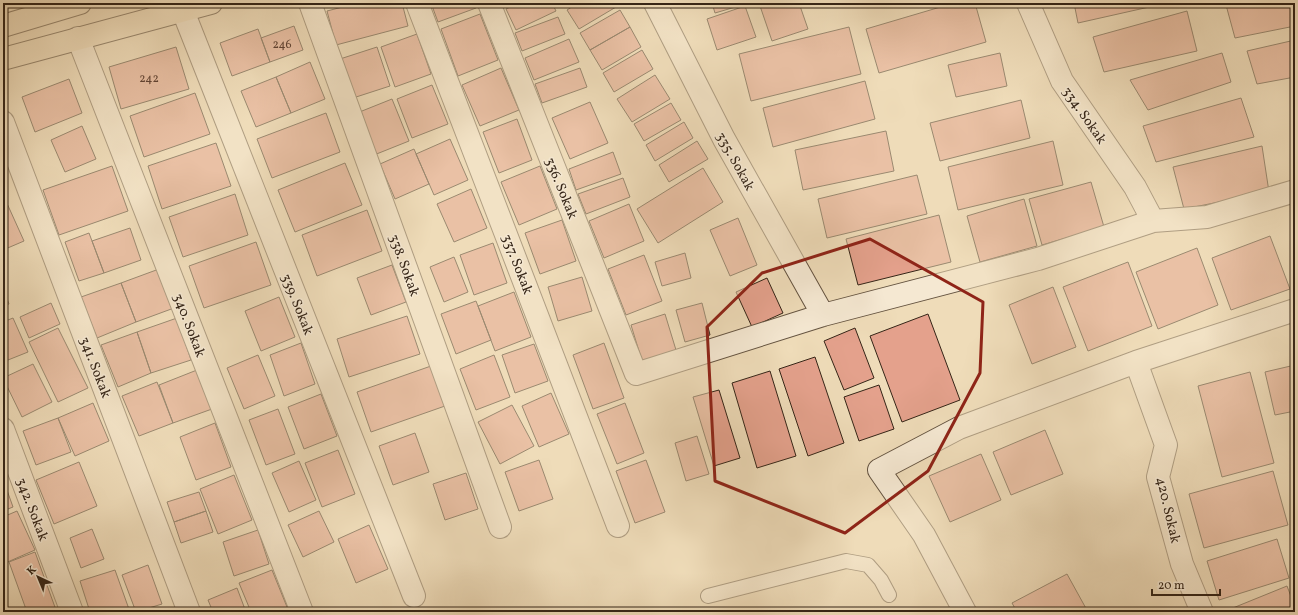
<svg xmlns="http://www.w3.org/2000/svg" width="1298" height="615" viewBox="0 0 1298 615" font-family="Vollkorn,serif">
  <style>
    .building { fill: #e4a18c; stroke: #352517 }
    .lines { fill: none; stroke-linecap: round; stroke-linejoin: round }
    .service-casing { stroke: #645340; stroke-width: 16 }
    .minor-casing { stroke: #645340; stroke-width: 24 }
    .primary-casing { stroke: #352517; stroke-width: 24 }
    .service { stroke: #f5e8d2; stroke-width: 14 }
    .minor { stroke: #f5e8d2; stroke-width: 22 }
    .primary { stroke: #efdcb9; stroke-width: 22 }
    .marked { fill: none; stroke: #8f2418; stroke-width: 3; stroke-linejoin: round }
    .labels { text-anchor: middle; stroke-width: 3; stroke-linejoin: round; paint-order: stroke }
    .number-label { font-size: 12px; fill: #614434 }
    .street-label { font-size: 14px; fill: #352517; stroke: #f5e8d2 }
  </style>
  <rect width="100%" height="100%" fill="#efdcb9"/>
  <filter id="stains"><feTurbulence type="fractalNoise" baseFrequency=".005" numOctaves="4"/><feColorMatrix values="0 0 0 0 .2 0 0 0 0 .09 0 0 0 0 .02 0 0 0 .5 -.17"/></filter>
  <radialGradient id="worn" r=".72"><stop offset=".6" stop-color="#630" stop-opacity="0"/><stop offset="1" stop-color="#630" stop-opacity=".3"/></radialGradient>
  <path class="building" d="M358 3H402L408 26 336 45 327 11Z
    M431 3H475L476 8 438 22Z
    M518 3H552L556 11 516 30 506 9Z
    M578 3H614L616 7 579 29 567 10Z
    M712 3H749L715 13Z
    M759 3H799L808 29 772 41Z
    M954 3H975L986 42 879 73 866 29Z
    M1074 3H1167L1078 23Z
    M1239 3H1295V26L1235 38 1226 5Z
    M745 6 756 37 717 50 707 19Z
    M620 10 630 27 590 50 580 33Z
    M1187 11 1197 51 1104 72 1093 37Z
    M480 14 498 60 458 76 441 29Z
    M558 17 565 34 522 51 515 33Z
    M294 26 303 50 270 62 261 38Z
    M630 27 641 47 602 70 590 50Z
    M849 27 861 74 751 101 739 54Z
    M258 29 270 62 232 76 220 43Z
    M417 34 431 74 395 87 381 47Z
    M569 39 579 62 534 80 525 58Z
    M1295 40V77L1257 84 1247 51Z
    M176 47 189 89 121 109 109 67Z
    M377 47 390 86 353 98 340 59Z
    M642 50 653 69 614 92 603 73Z
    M1000 53 1007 86 956 97 948 65Z
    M1222 53 1231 82 1148 110 1130 80Z
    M310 62 325 99 291 113 276 77Z
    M501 68 519 110 480 126 462 85Z
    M580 68 587 87 542 103 535 84Z
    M655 75 670 99 632 122 617 99Z
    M276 77 291 113 256 127 241 91Z
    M69 79 82 113 35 132 22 97Z
    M865 81 875 119 773 147 763 108Z
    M432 85 448 124 412 138 397 99Z
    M195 93 210 134 144 157 130 116Z
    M1241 98 1254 137 1156 162 1143 126Z
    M392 99 409 141 374 155 357 113Z
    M1021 100 1030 138 940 161 930 123Z
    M590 102 608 143 570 159 552 118Z
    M671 103 681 120 644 141 634 124Z
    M326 113 340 152 272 178 257 139Z
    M517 119 532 160 499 173 483 132Z
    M684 122 693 138 655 161 646 145Z
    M82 126 96 159 65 172 51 140Z
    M886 131 894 171 803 190 795 150Z
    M450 139 468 180 434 195 416 154Z
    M697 141 708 159 669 182 659 165Z
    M1053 141 1063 185 958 210 948 167Z
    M216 143 231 186 162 209 148 166Z
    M1262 146 1269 192 1184 209 1173 167Z
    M414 149 429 184 395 199 380 164Z
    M613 152 621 174 576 190 569 169Z
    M345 163 362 205 295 232 278 190Z
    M112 166 128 211 59 235 43 190Z
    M540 166 557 209 519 225 501 182Z
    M703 168 723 202 658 243 637 209Z
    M917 175 927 214 827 238 818 199Z
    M623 178 630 197 586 214 578 194Z
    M1091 182 1104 227 1042 245 1029 199Z
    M471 189 487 228 454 242 437 204Z
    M235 194 248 235 183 257 169 217Z
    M5 199 24 241 3 250V200Z
    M1024 199 1037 246 980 262 967 216Z
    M629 204 644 241 604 258 589 221Z
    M367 210 382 251 317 276 302 235Z
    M939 215 951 262 858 285 846 239Z
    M738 218 757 265 730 276 710 230Z
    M562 220 576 261 540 274 525 233Z
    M130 228 141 260 104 273 92 241Z
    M89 233 104 273 79 281 65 242Z
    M1270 236 1290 289 1231 310 1212 258Z
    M256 242 271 285 204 308 189 266Z
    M493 243 507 283 474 295 460 255Z
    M1197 248 1218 305 1158 329 1136 272Z
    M685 253 691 278 662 286 655 262Z
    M644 255 662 301 626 315 608 269Z
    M454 257 468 292 444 302 430 267Z
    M1128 262 1152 326 1088 351 1063 287Z
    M392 265 406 302 371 315 357 278Z
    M159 269 174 308 136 322 121 283Z
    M582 277 592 311 558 321 548 287Z
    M767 278 783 313 752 327 736 292Z
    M121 283 136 322 97 338 81 297Z
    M3 287 9 304 3 306Z
    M1053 287 1076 347 1032 364 1009 305Z
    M514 292 531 337 495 351 478 306Z
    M279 297 295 337 261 351 245 311Z
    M476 301 491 340 456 354 441 314Z
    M51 303 60 324 29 338 20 317Z
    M702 303 710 335 685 342 676 310Z
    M665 314 676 350 642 361 631 325Z
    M928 314 960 400 902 422 870 336Z
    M407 316 420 354 349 377 337 339Z
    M13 318 28 352 3 362V322Z
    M177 318 191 360 151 373 137 332Z
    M58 328 88 388 58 402 29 342Z
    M855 328 874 378 844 390 824 341Z
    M137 332 151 373 118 387 101 345Z
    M301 343 315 384 284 396 270 355Z
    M604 343 624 398 593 409 573 355Z
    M534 344 548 381 515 393 502 355Z
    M258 355 275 396 244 409 227 368Z
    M494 355 510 397 476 410 460 369Z
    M815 357 844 443 808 456 779 369Z
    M33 364 52 402 22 417 3 378Z
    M1295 365V411L1275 415 1265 372Z
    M431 366 445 406 371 432 357 392Z
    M197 370 212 409 173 423 159 385Z
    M770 371 796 456 757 468 732 383Z
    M1250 372 1274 463 1222 477 1198 386Z
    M157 382 173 423 139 436 122 396Z
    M879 385 894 429 859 441 844 397Z
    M719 390 740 458 714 466 693 397Z
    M551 393 569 434 539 447 522 406Z
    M321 394 337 436 304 449 288 407Z
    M93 403 109 441 75 456 58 418Z
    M625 403 644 453 617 464 597 414Z
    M512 405 534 446 500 464 478 422Z
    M278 409 295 454 266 465 249 420Z
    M58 418 71 452 36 465 23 431Z
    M215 423 231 467 196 480 180 437Z
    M1045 430 1063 474 1011 495 993 452Z
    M415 433 429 472 393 485 379 446Z
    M697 436 709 474 686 481 675 443Z
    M338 450 355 494 322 507 305 463Z
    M981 454 1001 500 950 522 929 476Z
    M539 460 553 499 519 511 505 472Z
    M646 460 665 512 635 523 616 471Z
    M299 461 316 500 289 512 272 473Z
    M79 462 97 506 54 524 36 480Z
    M1273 471 1288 525 1204 548 1189 494Z
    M466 473 478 509 445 520 433 484Z
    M234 475 252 520 218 534 200 489Z
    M3 479 13 507 3 511Z
    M199 492 206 511 174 522 167 502Z
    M17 511 35 550 3 564V517Z
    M206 511 213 532 181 543 174 522Z
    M319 511 334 542 303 557 288 525Z
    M369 525 388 569 356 583 338 539Z
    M92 529 104 559 81 568 70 538Z
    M258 530 269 564 234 576 223 542Z
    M1277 539 1289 578 1219 600 1207 561Z
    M35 552 56 610 51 612H27L9 562Z
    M148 565 162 604 136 612 122 575Z
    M115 570 130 612H90L80 581Z
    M272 570 287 607 273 612H251L239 583Z
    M1067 574 1088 612H1017L1012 603Z
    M1287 586 1295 607V612H1223Z
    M237 588 246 612H213L208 600Z"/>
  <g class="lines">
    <defs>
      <path id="service" d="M708 596 846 561 868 565 881 580 889 595"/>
      <path id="minor" d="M310 3 500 527
        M417 3 618 526
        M489 3 636 374 823 315 1038 259 1153 221 1207 217 1295 191
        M655 3 724 139 823 315
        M1028 3 1062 81 1135 187 1153 221
        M183 11 414 596
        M78 38 302 612
        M3 122 189 612
        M1136 362 1166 445 1158 477 1182 564 1202 612
        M3 429 72 612
        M965 612 924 535 879 470 959 428 1136 362 1295 310"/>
      <path id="primary" d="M3 26 80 3
        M3 59 211 3"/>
    </defs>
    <use href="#service" class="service-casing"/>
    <use href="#minor" class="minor-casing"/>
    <use href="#primary" class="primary-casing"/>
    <use href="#service" class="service"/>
    <use href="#minor" class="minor"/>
    <use href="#primary" class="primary"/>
  </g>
  <path d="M0 0H1298V615H0ZM870 239 983 302 980 373 928 471 845 533 715 481 707 327 762 273Z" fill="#efdcb9" fill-opacity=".55" fill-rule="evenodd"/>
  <path class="marked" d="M870 239 983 302 980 373 928 471 845 533 715 481 707 327 762 273Z"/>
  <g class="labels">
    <g class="number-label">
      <text x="282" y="48">246</text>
      <text x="149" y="82">242</text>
    </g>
    <g class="street-label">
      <text transform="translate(1085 115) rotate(55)" y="5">334. Sokak</text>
      <text transform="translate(736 161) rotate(61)" y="5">335. Sokak</text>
      <text transform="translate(562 188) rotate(68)" y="5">336. Sokak</text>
      <text transform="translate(518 264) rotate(69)" y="5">337. Sokak</text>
      <text transform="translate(405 265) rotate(70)" y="5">338. Sokak</text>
      <text transform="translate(298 304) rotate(68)" y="5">339. Sokak</text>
      <text transform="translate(190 325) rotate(69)" y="5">340. Sokak</text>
      <text transform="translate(96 367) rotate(69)" y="5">341. Sokak</text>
      <text transform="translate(33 509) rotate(69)" y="5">342. Sokak</text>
      <text transform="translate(1169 510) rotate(77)" y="5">420. Sokak</text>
    </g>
  </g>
  <rect width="1298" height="615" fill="none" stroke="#efdcb9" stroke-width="16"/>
  <rect x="4" y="4" width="1290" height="607" fill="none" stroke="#352517" stroke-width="2"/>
  <rect x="8" y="8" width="1282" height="599" fill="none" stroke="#352517"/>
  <g transform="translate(38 577) rotate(316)" stroke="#f5e8d2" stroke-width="3" paint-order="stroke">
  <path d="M0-3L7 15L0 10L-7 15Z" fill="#352517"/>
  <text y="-6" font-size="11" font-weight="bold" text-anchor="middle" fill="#352517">K</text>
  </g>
  <path d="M1152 589v6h68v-6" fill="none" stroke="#352517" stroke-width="2"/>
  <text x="1158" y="589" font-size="12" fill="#352517" stroke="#f5e8d2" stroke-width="3" paint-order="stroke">20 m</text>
  <rect width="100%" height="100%" filter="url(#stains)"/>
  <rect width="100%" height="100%" fill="url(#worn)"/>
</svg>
